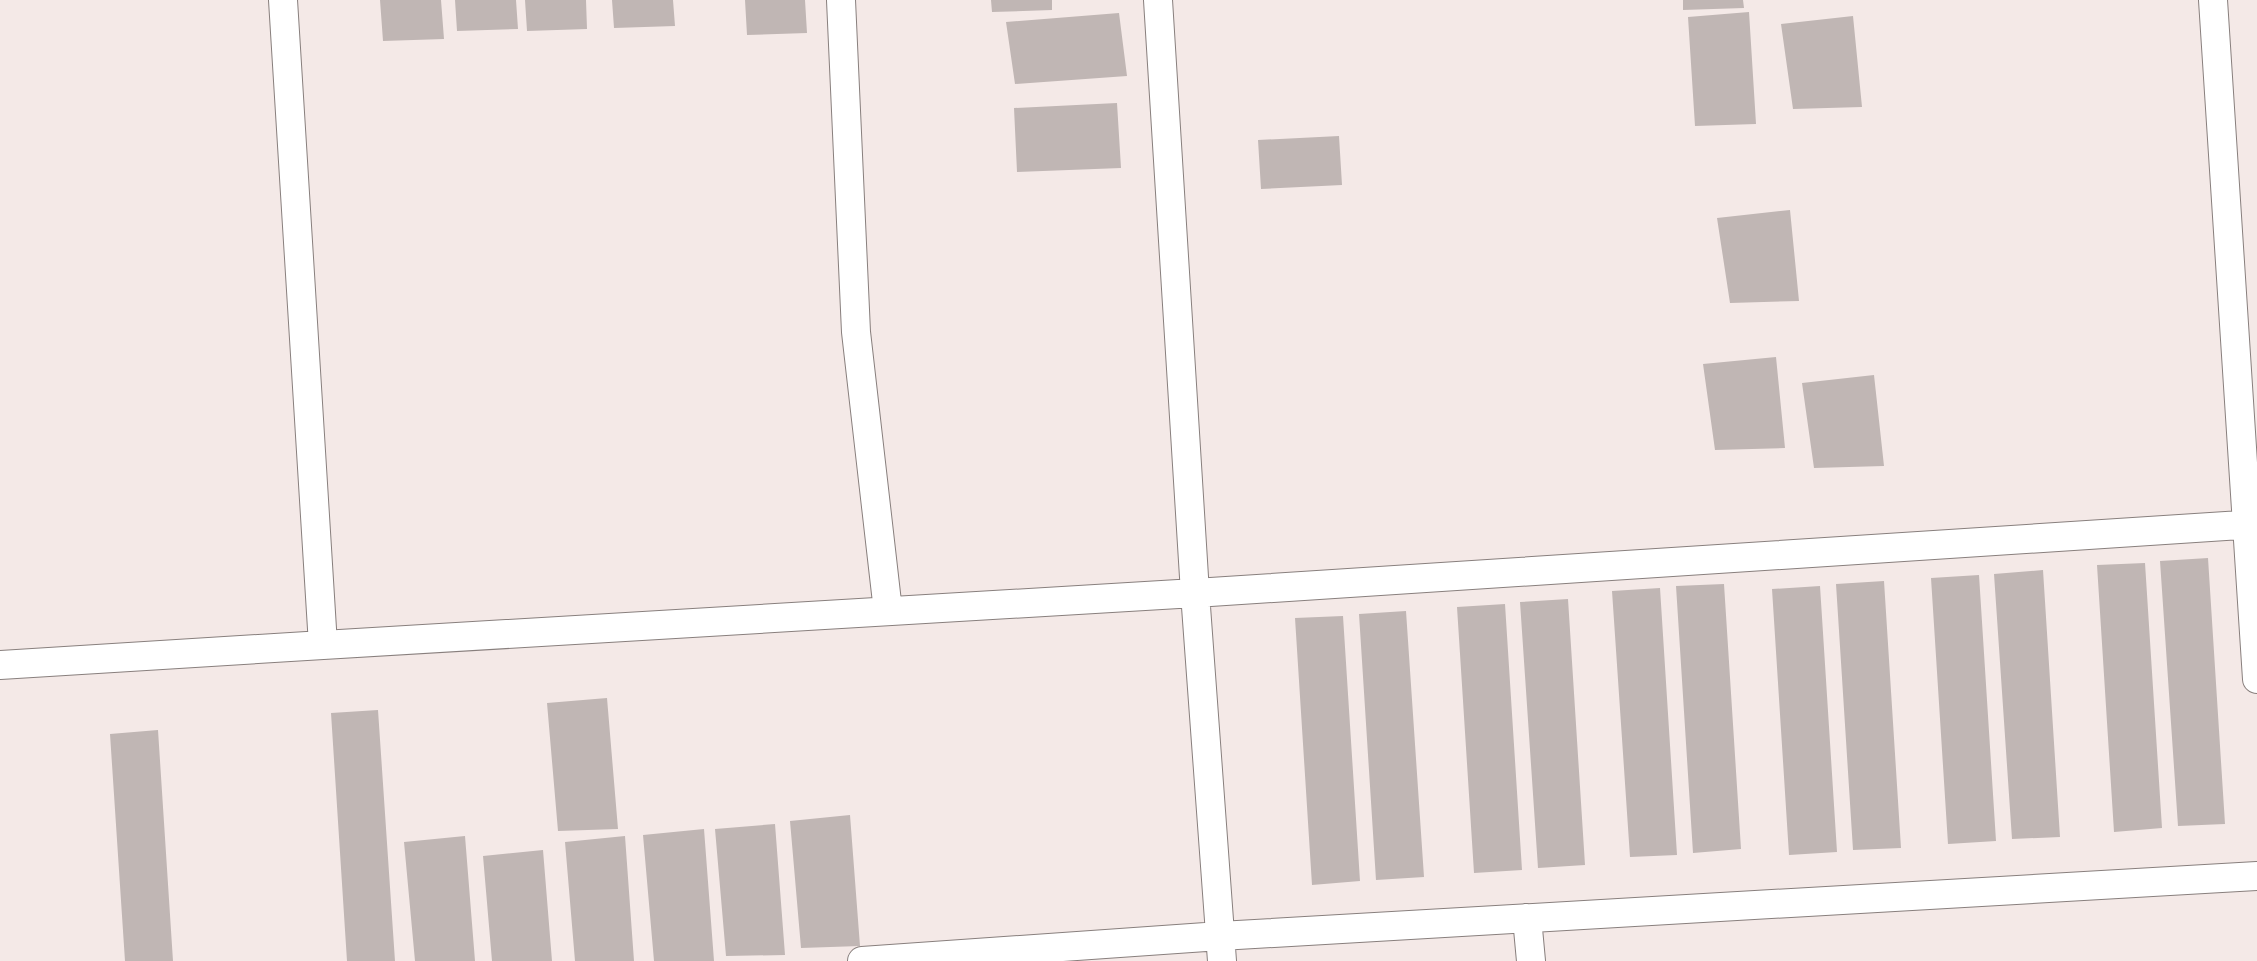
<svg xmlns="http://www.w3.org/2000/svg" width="2257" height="961" viewBox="0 0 2257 961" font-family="Commissioner,sans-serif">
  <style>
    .building { fill: #c0b6b4 }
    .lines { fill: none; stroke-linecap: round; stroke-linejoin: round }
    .minor-casing { stroke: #887f7d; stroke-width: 30 }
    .minor { stroke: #fff; stroke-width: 28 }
  </style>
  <rect width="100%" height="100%" fill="#f4e9e7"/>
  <path class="building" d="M380 0H441L444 39 383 41Z
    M455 0H516L518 29 457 31Z
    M525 0H586L587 29 527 31Z
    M612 0H673L675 26 614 28Z
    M745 0H805L807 33 747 35Z
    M991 0H1052V10L992 12Z
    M1683 0H1743L1744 8 1683 10Z
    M1749 12 1756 124 1695 126 1688 17Z
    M1119 13 1127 76 1015 84 1006 22Z
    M1853 16 1862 107 1793 109 1781 24Z
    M1117 103 1121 168 1017 172 1014 108Z
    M1339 136 1342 185 1261 189 1258 140Z
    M1790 210 1799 301 1730 303 1717 218Z
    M1776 357 1785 448 1715 450 1703 364Z
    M1874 375 1884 466 1814 468 1802 383Z
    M2208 558 2225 824 2178 826 2160 561Z
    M2145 563 2162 828 2114 832 2097 565Z
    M2043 570 2060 837 2012 839 1994 574Z
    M1979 575 1996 841 1948 844 1931 578Z
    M1884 581 1901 848 1853 850 1836 584Z
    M1724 584 1741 849 1693 853 1676 586Z
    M1820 586 1837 852 1789 855 1772 589Z
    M1660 588 1677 855 1630 857 1612 591Z
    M1568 599 1585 865 1538 868 1520 602Z
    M1505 604 1522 870 1474 873 1457 607Z
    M1406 611 1424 877 1376 880 1359 614Z
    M1343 616 1360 881 1312 885 1295 618Z
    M607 698 618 829 558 831 547 703Z
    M378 710 395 961H347L331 713Z
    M158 730 173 961H125L110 734Z
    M850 815 860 946 801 948 790 821Z
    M775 824 785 955 726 956 715 829Z
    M704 829 714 961H654L643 835Z
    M465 836 475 961H415L404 842Z
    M625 836 634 961H575L565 842Z
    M543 850 552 961H492L483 856Z"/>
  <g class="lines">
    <defs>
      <path id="minor" d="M283 0 323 645 1195 593 2257 524
        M841 0 856 332 888 611
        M1158 0 1195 593 1222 961
        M2213 0 2257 679
        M0 665 323 645
        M1527 918 1531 961
        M862 961 1220 936 2257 876"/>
    </defs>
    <use href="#minor" class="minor-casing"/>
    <use href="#minor" class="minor"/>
  </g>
</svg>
